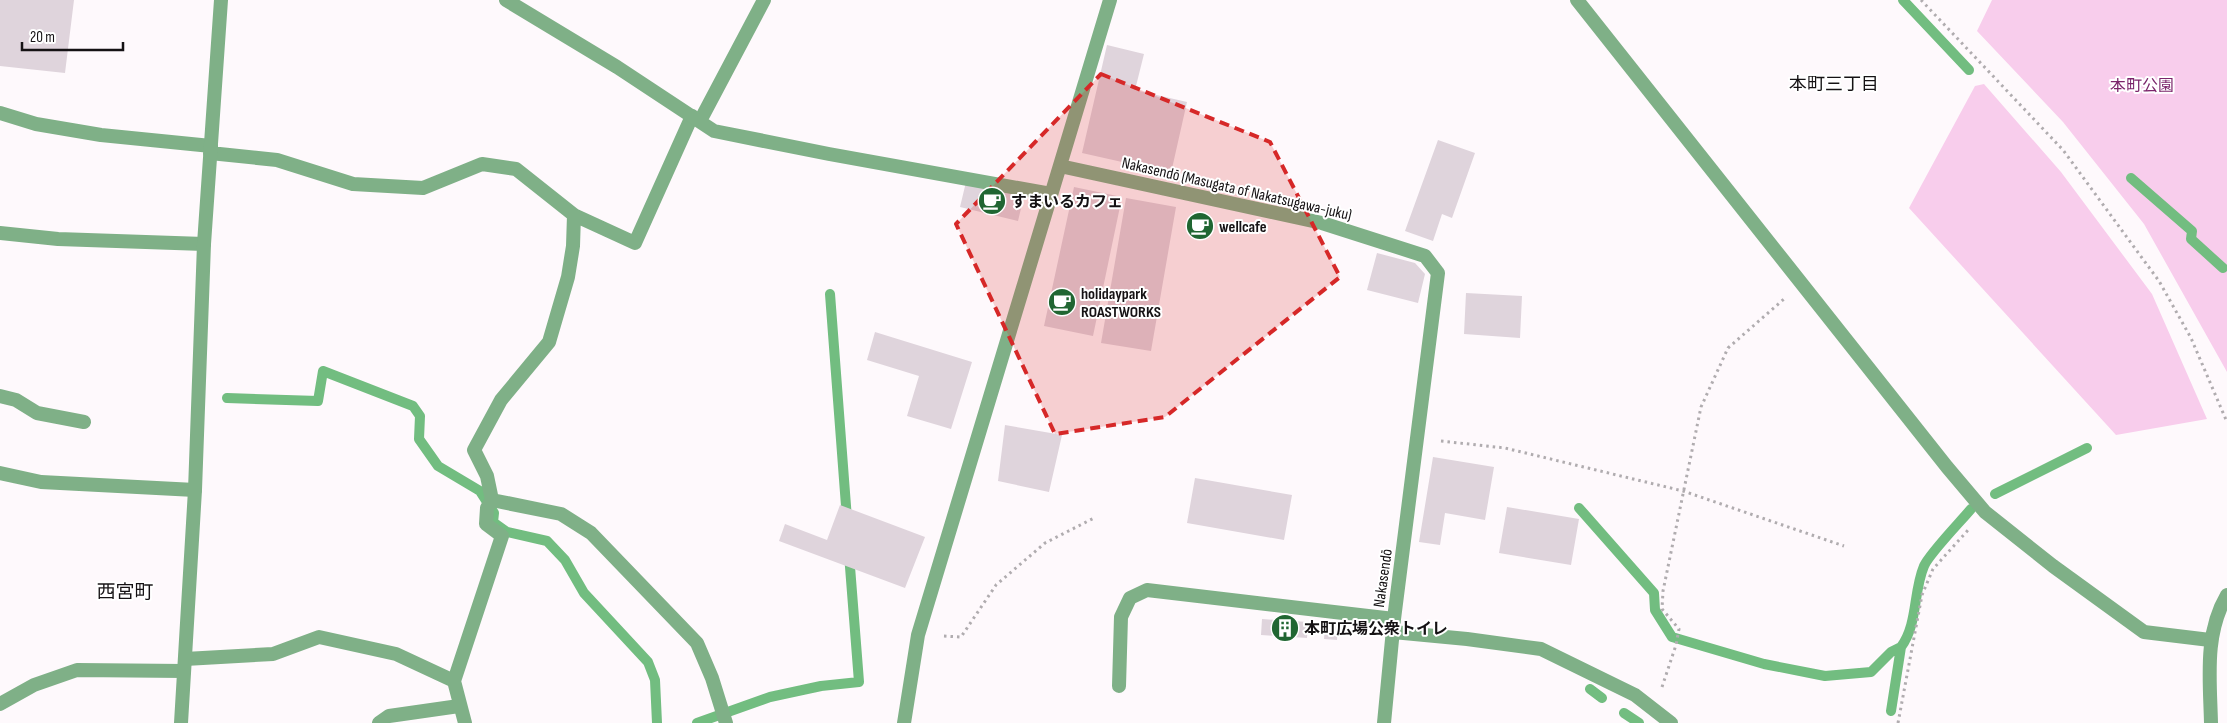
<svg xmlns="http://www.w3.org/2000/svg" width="2227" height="723" viewBox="0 0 2227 723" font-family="'Sofia Sans Condensed','Noto Sans JP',sans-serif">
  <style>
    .green { fill: #f8cdec }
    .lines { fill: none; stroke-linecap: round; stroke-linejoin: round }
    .stream { stroke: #72bd80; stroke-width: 10 }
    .building { fill: #dfd4dc }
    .path { stroke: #b0acaf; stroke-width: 3; stroke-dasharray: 2.5 4; stroke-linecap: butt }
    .service { stroke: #7fb087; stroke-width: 14 }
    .minor { stroke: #7fb087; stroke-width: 14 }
    .tertiary { stroke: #7fb087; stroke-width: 14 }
    .marked { fill: #d62828; fill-opacity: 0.2; stroke: #d62828; stroke-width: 4; stroke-dasharray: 10 6; stroke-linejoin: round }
    .labels { text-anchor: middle; stroke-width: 4; stroke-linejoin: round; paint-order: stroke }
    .park-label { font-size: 16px; fill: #7b256b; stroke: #fff }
    .street-label { font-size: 16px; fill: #151214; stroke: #fff }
    .poi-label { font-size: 16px; font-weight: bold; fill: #151214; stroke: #fff; text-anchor: start }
    .neighbourhood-label { font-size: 18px; fill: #151214; stroke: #fff }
    .quarter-label { font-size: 19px; fill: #151214; stroke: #fff }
  </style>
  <rect width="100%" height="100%" fill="#fef9fc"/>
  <path class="green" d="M1992 0H2227V372L2144 224 2063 122 1977 31Z
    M1984 84 2061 172 2152 294 2207 419 2116 435 1909 208 1975 86Z"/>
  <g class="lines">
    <path class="stream" d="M1903 0 1969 70
      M2131 178 2192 231 2191 239 2223 268
      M830 294 847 519
      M227 398 318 401 323 371 413 406 420 416 419 439 438 466 480 491 494 513 493 522 507 532 547 541 565 560 584 593 648 662 655 680 657 723
      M1995 494 2087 448
      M1579 508 1654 593 1655 610 1672 637 1764 664 1825 676 1871 672 1891 652 1901 647
      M1590 689 1602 698
      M1891 711 1901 647C1918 624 1913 592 1924 566 1929 554 1961 521 1971 509
      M1624 713 1639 723
      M697 723 770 697 821 686 859 682 849 554"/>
  </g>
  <path class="building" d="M0 0H74L65 73 0 66Z
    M1107 45 1144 54 1135 90 1187 102 1171 173 1082 153Z
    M1438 140 1475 153 1452 218 1442 214 1433 241 1405 231Z
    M966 182 1024 196 1018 221 960 207Z
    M1074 187 1122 197 1093 336 1044 326Z
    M1126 198 1176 207 1151 351 1101 343Z
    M1377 253 1415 263 1425 274 1418 303 1367 290Z
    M1466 293 1522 296 1520 338 1464 334Z
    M875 332 972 362 951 429 907 416 919 376 867 360Z
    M1005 425 1062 435 1049 492 998 481Z
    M1433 457 1494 467 1485 520 1445 513 1440 545 1419 542Z
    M1195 478 1292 495 1284 540 1187 523Z
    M840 505 925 537 905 588 779 541 785 524 827 540Z
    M1507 507 1579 519 1571 565 1499 553Z
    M1262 619 1308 622 1307 638 1261 635Z
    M1325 626 1338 627 1337 640 1324 639Z"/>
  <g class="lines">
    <path class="path" d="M1921 0 2063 150 2159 281 2191 338 2227 422
      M1441 441 1505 448 1683 491 1844 546
      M944 636 961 637 996 585 1045 543 1096 517
      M1662 687 1676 645 1679 629 1662 609 1663 591 1701 407 1728 348 1784 299
      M1898 723 1922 595 1933 569 1969 529"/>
    <path class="service" d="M0 113 36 124 101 135 211 146
      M210 153 277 160 353 184 423 188 482 164 516 169 574 215 635 243 692 116
      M0 396 16 400 37 413 84 422
      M492 500 487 476 474 450 501 400 549 342 568 277 573 246 574 215
      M185 659 273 654 319 637 396 654 454 681
      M0 704 34 685 77 670 184 671
      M379 723 389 716 459 706
      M465 723 454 681 502 536 486 524 487 508 492 500 561 514 591 533 697 643 712 678 726 723"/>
    <path class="minor" d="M506 0 617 67 714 131 829 154 1051 194
      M1577 0 1947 467 1985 512 2053 566 2144 632 2210 640
      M700 121 764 0
      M1060 166 1322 223 1425 256 1438 273 1394 619 1384 723
      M0 233 58 239 204 244
      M0 473 41 482 195 490
      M1393 632 1467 639 1541 649 1635 695 1671 723
      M1119 686 1121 617 1130 598 1147 590 1394 619
      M904 723 918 635 1110 0"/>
    <path class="tertiary" d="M181 723 195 490 204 244 221 0
      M2211 723C2210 679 2204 634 2227 595"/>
  </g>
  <path class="marked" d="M1101 74 1270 142 1340 277 1165 417 1055 434 956 224Z"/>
  <defs>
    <symbol id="cafe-disc" viewBox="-11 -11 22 22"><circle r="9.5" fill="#206632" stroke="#fff"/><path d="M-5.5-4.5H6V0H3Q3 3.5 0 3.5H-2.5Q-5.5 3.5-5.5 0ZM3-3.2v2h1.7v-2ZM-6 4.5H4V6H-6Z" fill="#fff"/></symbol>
    <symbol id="building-disc" viewBox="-11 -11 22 22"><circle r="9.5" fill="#206632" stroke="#fff"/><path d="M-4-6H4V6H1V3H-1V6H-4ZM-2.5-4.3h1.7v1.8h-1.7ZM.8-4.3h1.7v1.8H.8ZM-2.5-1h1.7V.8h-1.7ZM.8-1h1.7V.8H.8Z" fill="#fff"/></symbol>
  </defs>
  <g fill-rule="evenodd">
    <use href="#cafe-disc" x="976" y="185" width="32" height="32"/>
    <use href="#cafe-disc" x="1184" y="210" width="32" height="32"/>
    <use href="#cafe-disc" x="1046" y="286" width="32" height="32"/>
    <use href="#building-disc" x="1269" y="612" width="32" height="32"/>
  </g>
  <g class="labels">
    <g class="park-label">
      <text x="2142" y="91">本町公園</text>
    </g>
    <g class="street-label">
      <text transform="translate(1237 188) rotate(13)" y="6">Nakasendō (Masugata of Nakatsugawa-juku)</text>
      <text transform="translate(1382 578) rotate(-82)" y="6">Nakasendō</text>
    </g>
    <g class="poi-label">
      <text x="1011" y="207">すまいるカフェ</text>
      <text x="1219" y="232">wellcafe</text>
      <text x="1081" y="299">holidaypark<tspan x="1081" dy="18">ROASTWORKS</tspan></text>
      <text x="1304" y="634">本町広場公衆トイレ</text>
    </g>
    <g class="neighbourhood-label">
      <text x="1834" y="90">本町三丁目</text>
    </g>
    <g class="quarter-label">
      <text x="125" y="598">西宮町</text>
    </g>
  </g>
  <path d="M22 42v8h101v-8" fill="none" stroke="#151214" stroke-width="2.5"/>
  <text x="30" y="42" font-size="15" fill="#151214" stroke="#ffffff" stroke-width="4" paint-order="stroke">20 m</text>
</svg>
